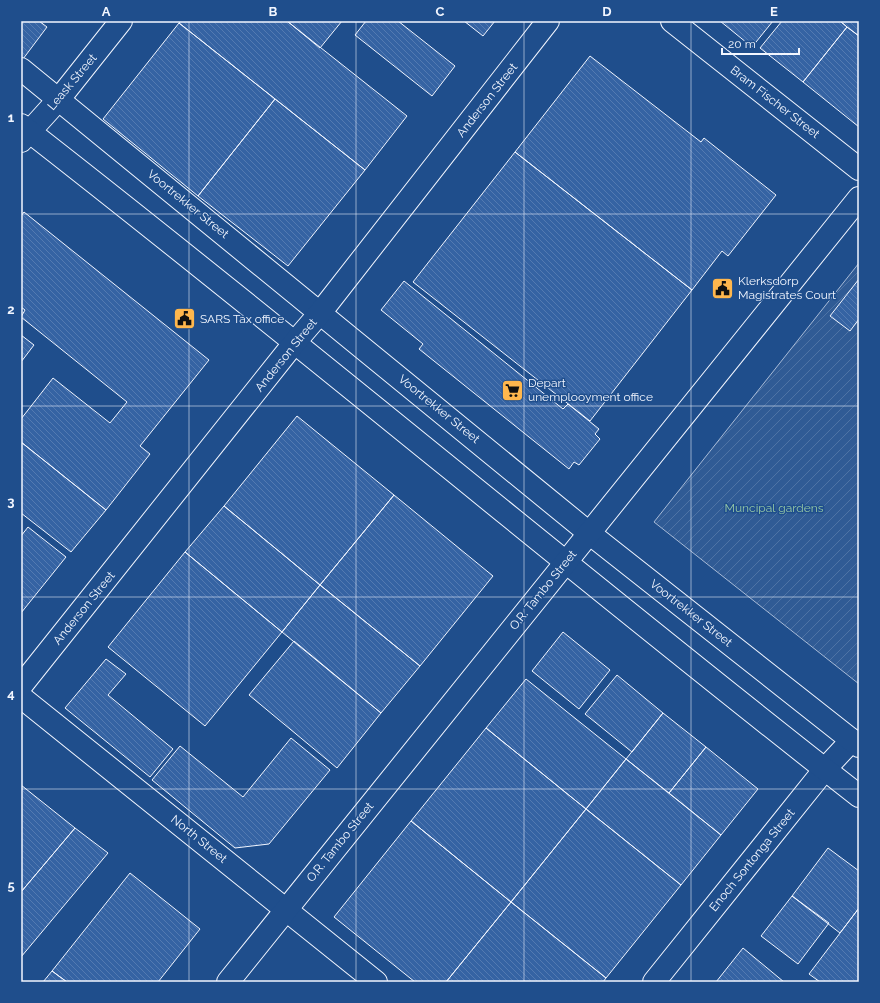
<svg xmlns="http://www.w3.org/2000/svg" width="880" height="1003" viewBox="0 0 880 1003" font-family="Raleway,sans-serif">
  <style>
    .garden { fill: url(#garden-furrows); stroke: #a8bbd7 }
    .building { fill: url(#building-back-hatch); stroke: #f2f6ff }
    .lines { fill: none; stroke-linecap: round; stroke-linejoin: round }
    .minor-casing { stroke: #f2f6ff; stroke-width: 24 }
    .tertiary-casing { stroke: #f2f6ff; stroke-width: 24 }
    .primary-casing { stroke: #f2f6ff; stroke-width: 24 }
    .minor { stroke: #1f4e8c; stroke-width: 22 }
    .tertiary { stroke: #1f4e8c; stroke-width: 22 }
    .primary { stroke: #1f4e8c; stroke-width: 22 }
    .grid { fill: none; stroke: #f2f6ff; stroke-width: 1; stroke-opacity: 0.55 }
    .labels { text-anchor: middle; stroke-width: 3; stroke-linejoin: round; paint-order: stroke }
    .street-label { font-size: 12px; fill: #f2f6ff; stroke: #1f4e8c }
    .poi-label { font-size: 12px; fill: #f2f6ff; stroke: #1f4e8c; text-anchor: start }
    .park-label { font-size: 12px; fill: #97c8a6; stroke: #1f4e8c }
    .neatline { fill: none; stroke: #f2f6ff; stroke-width: 1.5 }
    .grid-label { font-size: 13px; text-anchor: middle; font-weight: bold; fill: #f2f6ff }
  </style>
  <defs>
    <pattern id="garden-furrows" width="10" height="10" patternUnits="userSpaceOnUse"><rect width="10" height="10" fill="#305b95"/><path d="M-1 1l2-2M0 10L10 0M9 11l2-2" fill="none" stroke="#4e73a5"/></pattern>
    <pattern id="building-back-hatch" width="6" height="6" patternUnits="userSpaceOnUse"><rect width="6" height="6" fill="#3563a3"/><path d="M-1 5l2 2M0 0l6 6M5-1l2 2" fill="none" stroke="#537ab1"/></pattern>
  </defs>
  <rect width="100%" height="100%" fill="#1f4e8c"/>
  <path class="garden" d="M859 263V684L654 522Z"/>
  <path class="building" d="M21 21H39L47 27 23 59 21 58Z
    M181 21H287L407 116 365 170 179 23Z
    M287 21H342L320 48Z
    M366 21H398L455 66 432 96 355 35Z
    M464 21H495L483 36Z
    M720 21H773L752 47Z
    M782 21H840L847 27 803 82 760 48Z
    M840 21H859V36L847 27Z
    M179 23 275 99 198 196 103 119Z
    M847 27 859 36V127L803 82Z
    M590 56 701 142 704 138 776 195 728 256 722 251 692 290 515 152Z
    M275 99 365 170 288 266 198 196Z
    M515 152 692 290 590 421 413 282Z
    M24 212 209 360 140 446 150 454 106 510 21 442V419L53 378 110 423 127 402 21 317 25 310 21 307V216Z
    M859 279V319L850 331 830 316Z
    M404 281 563 409 568 404 599 429 595 434 600 439 579 465 574 462 569 469 419 349 423 344 381 310Z
    M21 335 34 345 21 362Z
    M297 416 394 495 320 585 224 506Z
    M21 442 106 510 71 552 21 513Z
    M394 495 493 576 420 666 320 585Z
    M224 506 320 585 282 632 185 552Z
    M28 527 66 557 21 613V536Z
    M185 552 282 632 205 726 108 647Z
    M320 585 420 666 381 713 282 632Z
    M563 632 610 670 579 709 532 671Z
    M294 641 381 713 337 768 249 695Z
    M106 659 126 674 108 695 173 749 150 777 65 708Z
    M617 675 663 713 632 752 585 714Z
    M526 679 626 759 586 809 486 728Z
    M663 713 706 747 669 793 626 759Z
    M486 728 586 809 511 902 411 821Z
    M291 738 330 770 269 844 235 848 152 780 180 746 243 797Z
    M706 747 758 789 721 835 669 793Z
    M626 759 721 835 681 885 586 809Z
    M21 785 75 828 21 892Z
    M586 809 681 885 606 978 511 902Z
    M411 821 511 902 446 982H415L334 917Z
    M75 828 108 853 21 957V892Z
    M828 848 859 871V908L840 933 792 896Z
    M130 873 200 929 158 982H67L52 971Z
    M792 896 829 923 798 964 761 936Z
    M511 902 606 978 603 982H446Z
    M859 908V982H820L809 974Z
    M743 948 784 982H716Z
    M52 971 67 982H43Z"/>
  <g class="lines">
    <defs>
      <path id="minor" d="M672 21 859 169
        M21 141 59 99 121 21
        M21 697 376 982
        M654 982 825 769 852 740"/>
      <path id="tertiary" d="M21 69 589 533 859 746
        M21 125C303 344 577 576 859 796"/>
      <path id="primary" d="M21 686 295 342 320 313 548 21
        M228 982 859 198"/>
    </defs>
    <use href="#minor" class="minor-casing"/>
    <use href="#tertiary" class="tertiary-casing"/>
    <use href="#primary" class="primary-casing"/>
    <use href="#minor" class="minor"/>
    <use href="#tertiary" class="tertiary"/>
    <use href="#primary" class="primary"/>
  </g>
  <path class="grid" d="M189 21V982M356 21V982M524 21V982M691 21V982M21 214H859M21 406H859M21 597H859M21 789H859"/>
  <defs>
    <symbol id="civic-square" viewBox="-11 -11 22 22"><rect x="-9" y="-9" width="18" height="18" rx="4" fill="#ffb74d" stroke="#1f4e8c"/><path d="M-.6-6.5H3V-4.5H.6V-3L4-1V1h2V6H-6V1h2V-1L-.6-3ZM-1.2 2.5V6h2.4V2.5Z" fill="#111"/></symbol>
    <symbol id="supermarket-square" viewBox="-11 -11 22 22"><rect x="-9" y="-9" width="18" height="18" rx="4" fill="#ffb74d" stroke="#1f4e8c"/><path d="M-6-5.5h2.5l.6 2H6L4.5 2H-2.5L-4.4-4H-6ZM-1.5 3.2a1.3 1.3 0 1 0 .1 0ZM3 3.2a1.3 1.3 0 1 0 .1 0Z" fill="#111"/></symbol>
  </defs>
  <g fill-rule="evenodd">
    <use href="#civic-square" x="710" y="276" width="25" height="25"/>
    <use href="#civic-square" x="172" y="306" width="25" height="25"/>
    <use href="#supermarket-square" x="500" y="378" width="25" height="25"/>
  </g>
  <g class="labels">
    <g class="street-label">
      <text transform="translate(72 82) rotate(-50)" y="4">Leask Street</text>
      <text transform="translate(487 100) rotate(-52)" y="4">Anderson Street</text>
      <text transform="translate(775 102) rotate(38)" y="4">Bram Fischer Street</text>
      <text transform="translate(188 204) rotate(39)" y="4">Voortrekker Street</text>
      <text transform="translate(286 355) rotate(-51)" y="4">Anderson Street</text>
      <text transform="translate(439 409) rotate(39)" y="4">Voortrekker Street</text>
      <text transform="translate(543 590) rotate(-51)" y="4">O.R. Tambo Street</text>
      <text transform="translate(84 608) rotate(-51)" y="4">Anderson Street</text>
      <text transform="translate(691 613) rotate(38)" y="4">Voortrekker Street</text>
      <text transform="translate(199 839) rotate(39)" y="4">North Street</text>
      <text transform="translate(340 842) rotate(-51)" y="4">O.R. Tambo Street</text>
      <text transform="translate(752 860) rotate(-51)" y="4">Enoch Sontonga Street</text>
    </g>
    <g class="poi-label">
      <text x="738" y="285">Klerksdorp<tspan x="738" dy="14">Magistrates Court</tspan></text>
      <text x="200" y="323">SARS Tax office</text>
      <text x="528" y="387">Depart<tspan x="528" dy="14">unemplooyment office</tspan></text>
    </g>
    <g class="park-label">
      <text x="774" y="512">Muncipal gardens</text>
    </g>
  </g>
  <rect width="880" height="1003" fill="none" stroke="#1f4e8c" stroke-width="44"/>
  <path d="M722 48v6h77v-6" fill="none" stroke="#f2f6ff" stroke-width="2"/>
  <text x="728" y="48" font-size="12" fill="#f2f6ff" stroke="#1f4e8c" stroke-width="3" paint-order="stroke">20 m</text>
  <rect x="22" y="22" width="836" height="959" class="neatline"/>
  <g class="grid-label">
    <text x="106" y="16">A</text>
    <text x="273" y="16">B</text>
    <text x="440" y="16">C</text>
    <text x="607" y="16">D</text>
    <text x="774" y="16">E</text>
    <text x="11" y="122">1</text>
    <text x="11" y="314">2</text>
    <text x="11" y="506">3</text>
    <text x="11" y="698">4</text>
    <text x="11" y="890">5</text>
  </g>
</svg>
